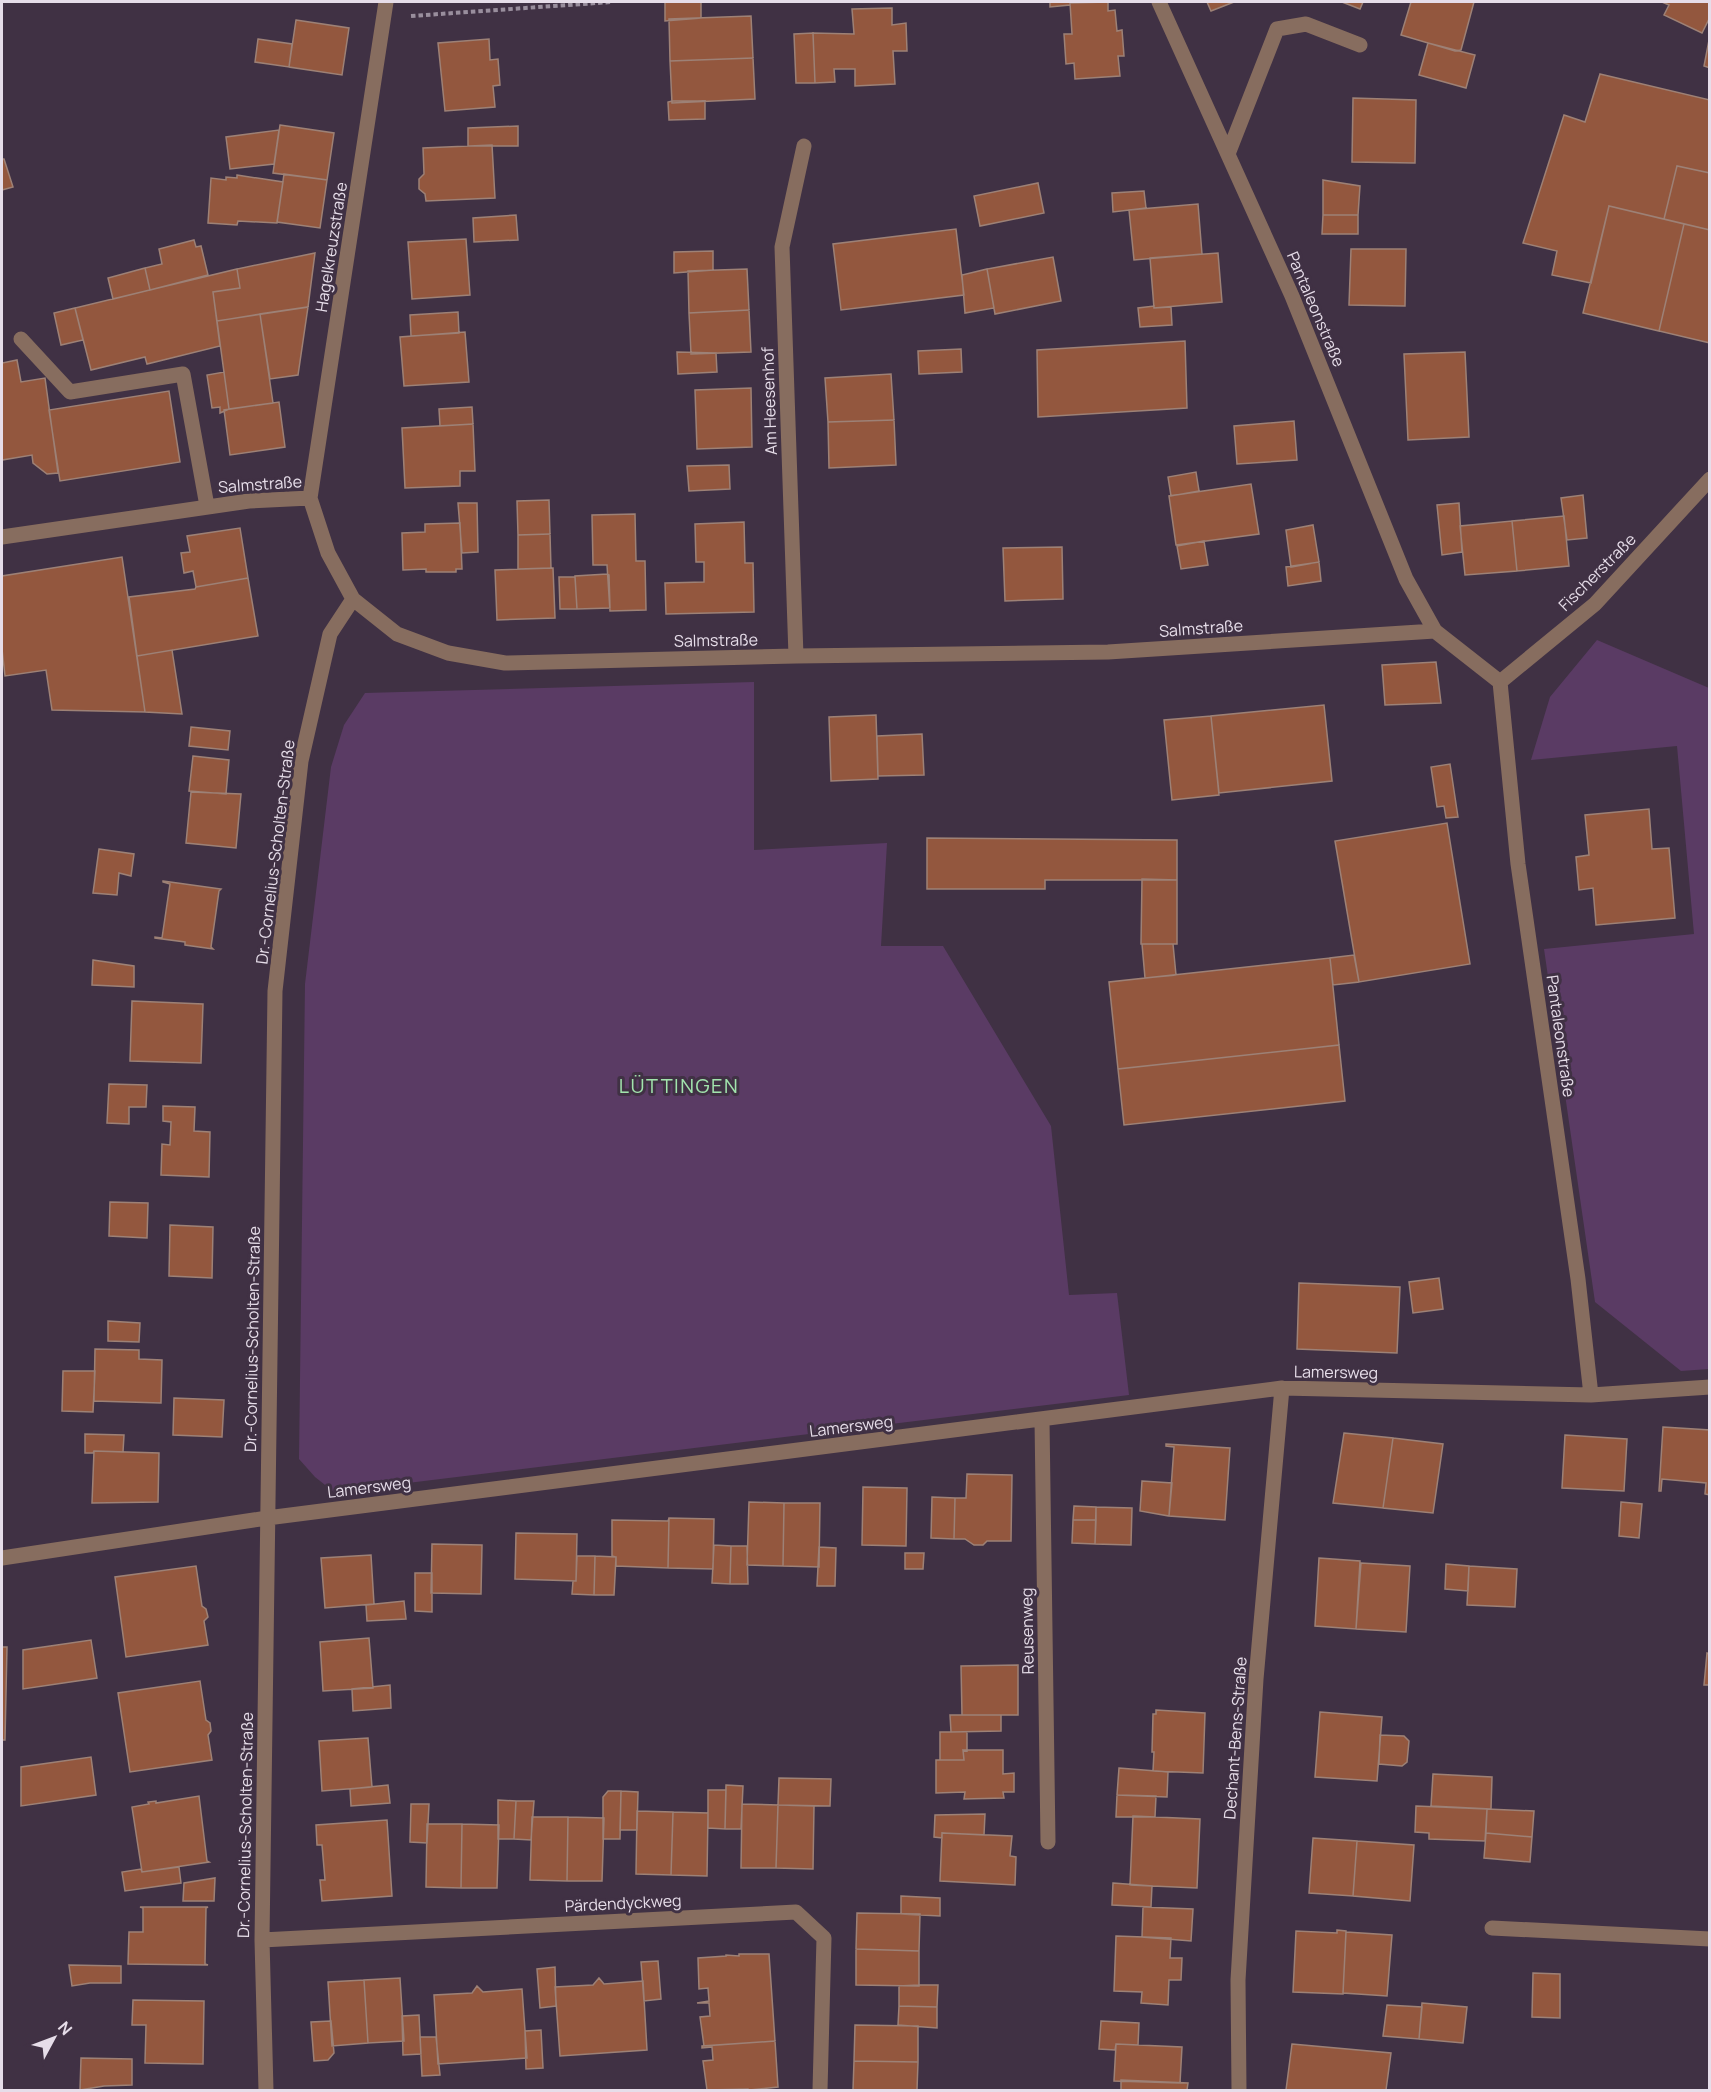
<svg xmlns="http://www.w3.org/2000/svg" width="1711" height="2092" viewBox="0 0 1711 2092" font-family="Manrope,sans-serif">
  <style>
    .green { fill: #5a3b64 }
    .building { fill: #93573e; stroke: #9d8176; stroke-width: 1.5 }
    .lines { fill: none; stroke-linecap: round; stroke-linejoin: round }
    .path { stroke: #998e9d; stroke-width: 4; stroke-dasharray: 4.5 3; stroke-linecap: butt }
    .minor { stroke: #876d5f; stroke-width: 15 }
    .labels { text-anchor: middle; stroke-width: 6; stroke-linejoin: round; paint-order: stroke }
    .street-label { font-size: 16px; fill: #e6dde9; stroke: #403144 }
    .quarter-label { font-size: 20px; letter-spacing: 1.5px; fill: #a2e4ad; stroke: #403144 }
  </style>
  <rect width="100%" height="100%" fill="#403144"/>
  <path class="green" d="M1597 640 1709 688V1369L1681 1371 1595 1302 1544 949 1694 934 1677 746 1531 760 1550 697Z
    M754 682V850L887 843 881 946H943L1051 1126 1069 1295 1117 1293 1129 1395 334 1492 315 1477 299 1459 305 984 331 767 344 725 365 693Z"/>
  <path class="building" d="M665 2H701V18L665 21Z
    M1050 2H1098L1070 3V5L1050 7Z
    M1108 2V11L1115 10 1117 31 1122 30 1124 56H1118L1120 76 1075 79 1074 63 1066 64 1064 34H1072L1070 3Z
    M1207 2H1234L1211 11Z
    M1342 2H1363L1360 9Z
    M1411 2H1474L1461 50 1455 51 1401 35Z
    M1662 2H1710V17L1702 33 1664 15 1669 5Z
    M892 8V25L906 23 907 51H893L895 84 855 86V69H834L835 82 815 83 813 33 854 34 852 9Z
    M751 16 753 58 670 61 669 19Z
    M296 20 349 28 342 75 289 67Z
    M813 33 815 83H796L794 34Z
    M1710 35V68L1704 66Z
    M258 39 292 44 289 67 255 62Z
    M489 39 490 60 498 59 500 85 493 86 495 107 445 111 438 43Z
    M1428 43 1475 55 1466 88 1419 75Z
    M753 58 755 99 672 103 670 61Z
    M1600 74 1710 100V173L1677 166 1664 219 1609 206 1591 283 1552 275 1557 251 1523 243 1564 115 1585 122Z
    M1353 98 1416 100 1415 163 1352 162Z
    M672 101H705V119L669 120 668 102Z
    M280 125 334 133 327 180 273 173Z
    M518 126V146H468V128Z
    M279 130 274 164 230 169 226 137Z
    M492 145 495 198 426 201 425 194 419 189V179L424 174 423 148Z
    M2 159H4L13 187 2 190Z
    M1677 166 1710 173V230L1664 219Z
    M284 174 327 180 320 228 277 222Z
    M237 175 283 182 277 223 238 221 237 225 208 223 211 178 226 180V177L237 178Z
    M1323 180 1360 186 1358 215H1323Z
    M1038 183 1044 213 980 226 974 196Z
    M1144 191 1146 208 1113 212 1112 193Z
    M1198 204 1202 254 1134 260 1129 210Z
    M1609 206 1684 224 1659 331 1583 313Z
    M516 215 518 240 474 242 473 218Z
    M1323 215H1358V234H1322Z
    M1684 224 1710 230V343L1659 331Z
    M956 229 964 295 841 310 833 244Z
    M466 239 470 295 412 299 408 242Z
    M194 240 196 247 201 246 208 275 150 290 145 268 162 264 159 249Z
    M1351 249H1406L1405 306 1349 305Z
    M713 251V270L674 273V252Z
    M315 253 308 307 217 321 213 292 240 288 237 269Z
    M1218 253 1222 302 1154 308 1150 258Z
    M1053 257 1061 301 995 314 987 269Z
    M145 268 150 290 113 299 108 278Z
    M237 269 240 288 213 292 220 346 147 364 145 357 91 370 75 308Z
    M747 269 749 310 689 313 688 271Z
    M987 269 994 308 965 313 962 275Z
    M1154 306V308L1171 307 1172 325 1140 327 1138 308Z
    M308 307 298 375 270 379 260 314Z
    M75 308 83 340 61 345 54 313Z
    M749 310 751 352 691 354 689 313Z
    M458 312 459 333 411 336 410 315Z
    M260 314 273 403 229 409 217 321Z
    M465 332 469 382 404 386 400 337Z
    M1185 341 1187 408 1038 417 1037 350Z
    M961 349 962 372 919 374 918 351Z
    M677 352 716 353 717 372 678 374Z
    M1465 352 1469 437 1408 440 1404 354Z
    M17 360 21 382 45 378 58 473 47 474 33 463 32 455 2 460V363Z
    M224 372 229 409 220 413V407L212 408 207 375Z
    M891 374 894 420 828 422 825 378Z
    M751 388 752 447 697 449 695 390Z
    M169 391 180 462 60 481 49 410Z
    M279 402 285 447 230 455 224 410Z
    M472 407 473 424 440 426 439 409Z
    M894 420 896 465 829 468 828 422Z
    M1294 421 1297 460 1237 464 1234 426Z
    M473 424 475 471H460V486L405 488 402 428Z
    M729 465 730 489 689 491 687 466Z
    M1196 472 1199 491 1171 496 1168 477Z
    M1251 484 1259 534 1176 545 1169 496Z
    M1583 495 1587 538 1567 540 1561 498Z
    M549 500 550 534 518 535 517 501Z
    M458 503H477L478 552 462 553Z
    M1459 503 1462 552 1442 555 1437 505Z
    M635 514 636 561H645L646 610 610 611 607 565H593L592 515Z
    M1564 516 1569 566 1517 571 1512 521Z
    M1512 521 1517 571 1465 575 1460 526Z
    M744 522 745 563H753L754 612 666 614 665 583 704 582V562H696L695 524Z
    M460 523 462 569H456V572H426V569L403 570 402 533 425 532V524Z
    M1313 525 1319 562 1291 567 1286 530Z
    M240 528 248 578 196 587 193 571 184 573 181 553 190 552 187 536Z
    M550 534 551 568 518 569V535Z
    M1204 541 1208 565 1181 569 1177 546Z
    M1062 547 1063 599 1005 601 1003 548Z
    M122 557 145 712 52 710 46 670 5 676 2 649V576Z
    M1319 562 1321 581 1288 586 1286 567Z
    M553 568 555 618 497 620 495 570Z
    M607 574 609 575 610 608 577 609 575 576Z
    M559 577H575L577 609H560Z
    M248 578 258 636 137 656 129 597 195 589 196 587Z
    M172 650 182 714 145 712 137 656Z
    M1436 662 1441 703 1385 705 1382 665Z
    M1324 705 1332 781 1219 793 1211 716Z
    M876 715 878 779 831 781 829 717Z
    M1211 716 1219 795 1172 800 1164 720Z
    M191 727 230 731 228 750 189 746Z
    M922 734 924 775 878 776 877 736Z
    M193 756 229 760 226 794 189 791Z
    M1450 764 1458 817 1446 818 1444 806 1437 807 1431 767Z
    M191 792 241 794 236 848 186 843Z
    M1649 809 1652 849 1669 848 1675 918 1596 925 1593 888 1579 890 1576 857 1589 855 1585 815Z
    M1447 823 1470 964 1359 982 1335 841Z
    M927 838 1177 840V880H1045V889H927Z
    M99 849 134 854 131 876 119 873 117 895 93 893Z
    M1142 879 1177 880V944H1141Z
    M163 881 221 889 219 891 211 947 213 949 185 945V942L155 938V937L162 938 170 884 163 882Z
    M1142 944H1173L1176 975 1145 978Z
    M1354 955 1359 982 1333 985 1330 958Z
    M1330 958 1339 1045 1118 1069 1109 982Z
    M93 960 134 966V987L92 985Z
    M132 1001 203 1004 201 1063 130 1061Z
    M1339 1045 1345 1101 1124 1125 1118 1069Z
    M109 1084 147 1085 146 1107H129V1124L107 1123Z
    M163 1106 195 1107 194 1131 210 1132 209 1177 161 1175 162 1144 170 1145 171 1122 163 1121Z
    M110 1202 148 1203 147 1238 109 1236Z
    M170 1225 213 1227 212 1278 169 1276Z
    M1439 1278 1443 1309 1413 1313 1409 1282Z
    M1299 1283 1400 1287 1397 1353 1297 1349Z
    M108 1321 140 1323 139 1342 108 1341Z
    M95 1349 139 1350V1359L162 1360 161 1403 94 1401Z
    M63 1371H95L93 1412 62 1411Z
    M174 1398 224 1400 222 1437 173 1435Z
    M1663 1427 1710 1430V1495L1705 1494 1706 1483 1662 1479 1661 1491H1659Z
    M1344 1433 1393 1438 1383 1508 1333 1503Z
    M85 1434 124 1435 123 1452 94 1451 93 1453H85Z
    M1565 1435 1627 1439 1624 1491 1562 1488Z
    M1393 1438 1443 1444 1433 1513 1383 1508Z
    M1166 1444 1230 1448 1225 1520 1169 1516 1174 1447 1166 1446Z
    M94 1451 159 1453 158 1502 92 1503Z
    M967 1474 1012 1475 1011 1541H987L983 1545H974L965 1539H954L955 1498H966Z
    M1142 1481 1172 1483 1169 1516 1140 1511Z
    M863 1487 907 1488 906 1546 862 1545Z
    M932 1497 955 1498 954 1539 931 1538Z
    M749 1502 784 1503 783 1566 747 1565Z
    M1621 1502 1642 1504 1639 1538 1619 1536Z
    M784 1503H820L819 1567 783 1566Z
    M1074 1506 1096 1507V1520H1073Z
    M1096 1507 1132 1508 1131 1545 1095 1544Z
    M669 1518 714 1519 713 1569 668 1568Z
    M669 1518 668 1568 616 1566V1557L612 1556V1520L668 1521Z
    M1073 1520H1096L1095 1544 1072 1543Z
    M516 1533 577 1534 576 1581 515 1579Z
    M432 1544 482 1545 481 1594 431 1593Z
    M714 1545 731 1546 730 1584 712 1583Z
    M731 1546H747L748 1584H730Z
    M819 1547 836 1548 835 1586H817Z
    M905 1553H924L923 1569H905Z
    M371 1555 374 1604 325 1608 321 1558Z
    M577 1556H595L594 1595 572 1594 573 1581H576Z
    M595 1556 616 1557 614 1595H594Z
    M1319 1558 1360 1561 1356 1629 1315 1626Z
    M1361 1563 1410 1566 1406 1632 1356 1629Z
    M1446 1564 1469 1566 1468 1591 1445 1589Z
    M196 1566 202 1606 206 1609 208 1617 204 1621 208 1645 126 1657 115 1577Z
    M1469 1566 1517 1569 1515 1607 1467 1605Z
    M415 1573H432V1612L415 1611Z
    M404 1601 406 1619 367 1621 366 1605Z
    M369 1638 373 1688 323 1691 320 1642Z
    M91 1640 97 1678 23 1689V1650Z
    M2 1647H7L5 1740H2Z
    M1707 1653 1710 1654V1685H1704Z
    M1018 1665V1715H962L961 1666Z
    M200 1681 206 1720 210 1723 211 1731 208 1735 212 1760 130 1772 118 1693Z
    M390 1685 391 1708 353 1711 352 1689Z
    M1156 1710 1205 1713 1203 1773 1153 1771 1154 1752H1152L1153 1714H1156Z
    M1320 1712 1382 1717 1377 1781 1315 1777Z
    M950 1715H1001V1731L951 1732Z
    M940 1732H967V1751L963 1750 964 1760H940Z
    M1380 1735 1404 1736 1409 1741 1407 1762 1402 1766 1379 1764Z
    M368 1738 372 1787 322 1791 319 1741Z
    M963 1750H1003V1774L1014 1773V1792H1003L1004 1798 964 1799 965 1792 936 1793V1760H964Z
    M91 1757 96 1795 21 1806V1767Z
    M1119 1768 1168 1772 1167 1797 1117 1795Z
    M1433 1774 1492 1777 1491 1809 1431 1806Z
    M779 1778 831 1779 830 1806 778 1805Z
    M388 1785 390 1803 351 1806 350 1789Z
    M726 1785 743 1786 741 1829H725Z
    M708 1790H726L725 1829 708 1828Z
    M608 1791H621L620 1839H603V1797Z
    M621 1791 638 1792 637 1830H620Z
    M1117 1795 1156 1796 1155 1817H1116Z
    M199 1796 207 1861 209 1862 142 1872 132 1807 149 1804 148 1802 156 1801V1803Z
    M498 1800 516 1801 514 1839H498Z
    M516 1801H534L531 1840 514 1839Z
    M411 1804H429L427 1843 410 1842Z
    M742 1804 778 1805 776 1868H741Z
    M778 1805 814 1806 813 1869 776 1868Z
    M1416 1806 1487 1809 1485 1841 1429 1839V1833L1415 1832Z
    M1487 1809 1534 1811 1532 1837 1486 1833Z
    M637 1811 673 1812 671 1875 636 1874Z
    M673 1812 708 1813 707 1876 671 1875Z
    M985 1814 984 1835 942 1833V1838L934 1837 935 1815Z
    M1133 1816 1200 1819 1197 1888 1130 1885Z
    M532 1817H568L567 1881 530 1880Z
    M568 1817 604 1818 602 1881H567Z
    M387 1820 392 1896 322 1901 320 1880H325L322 1845H317L316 1825Z
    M427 1824H462L461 1888 426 1887Z
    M462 1824 499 1825 497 1888H461Z
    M942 1833 1012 1836 1010 1856 1016 1857 1015 1885 940 1881Z
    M1486 1833 1532 1837 1530 1862 1484 1858Z
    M1313 1838 1357 1841 1353 1896 1309 1893Z
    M1357 1841 1414 1845 1410 1901 1353 1896Z
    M179 1867 181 1883 125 1891 122 1872 141 1869 142 1872Z
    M215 1878 214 1901H183L184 1883Z
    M1113 1883 1152 1886 1151 1907 1112 1905Z
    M901 1896 940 1898V1916L901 1914Z
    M140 1907H208L206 1908 205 1964 208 1965 128 1964 129 1932H143V1908Z
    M1143 1907 1193 1909 1191 1941 1142 1937Z
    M857 1913 920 1914 919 1951 856 1949Z
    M1337 1930 1346 1931 1343 1994 1293 1992 1296 1931 1337 1933Z
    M1346 1932 1392 1935 1387 1996 1343 1993Z
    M1116 1936 1171 1938 1170 1958H1182L1181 1980H1169L1168 2005 1141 2003 1142 1992 1114 1991Z
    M856 1949 919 1951V1986L856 1985Z
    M739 1954H769L775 2041 704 2046 700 2017 710 2016 709 2003H697L709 2001 708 1988 699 1989 698 1958 726 1956V1955L739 1956Z
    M658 1961 661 1999 644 2001 641 1962Z
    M69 1965 121 1966V1983H90L72 1986Z
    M555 1967 556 2006 540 2008 537 1969Z
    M1533 1973 1560 1974V2018L1532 2017Z
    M400 1978 404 2041 368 2043 364 1980Z
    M599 1978 604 1984 643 1981 647 2050 560 2056 555 1987 593 1985Z
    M364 1980 368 2043 332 2046 328 1982Z
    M919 1985H938L937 2007 899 2006V1986Z
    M477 1986 483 1992 522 1989 527 2058 438 2064 434 1995 472 1993Z
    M133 2000 204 2001 203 2064 145 2063 146 2025H132Z
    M1422 2003 1467 2007 1463 2043 1419 2039Z
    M1387 2005 1422 2007 1419 2039 1383 2036Z
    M899 2006 937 2007V2028L898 2025Z
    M419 2015 421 2054 403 2055 402 2016Z
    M331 2021 334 2053 328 2060 314 2061 311 2022Z
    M1101 2021 1139 2023 1138 2045 1116 2044 1115 2050 1099 2049Z
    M855 2025 918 2026V2062L854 2061Z
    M541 2030 543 2068 526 2069 525 2031Z
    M420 2037H436L440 2075 422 2076Z
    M775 2041 778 2087 749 2090 748 2089 707 2090 703 2061 713 2060 712 2047 702 2048V2046Z
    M1116 2044 1182 2047 1180 2083 1114 2081Z
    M1292 2044 1391 2053 1386 2090H1286Z
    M81 2058 132 2059V2085L104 2086 80 2090Z
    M854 2061 918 2062 917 2090H853Z
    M1121 2080 1188 2083 1187 2090H1121Z"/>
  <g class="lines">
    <path class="path" d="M411 16 611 2"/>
    <path class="minor" d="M386 2 310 498 328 553 353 599 397 634 448 653 505 663 796 656 1108 652 1435 631 1500 682
      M1159 2 1292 296 1406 579 1435 631
      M1228 154 1277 29 1306 24 1360 45
      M21 339 70 392 183 374 207 506
      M2 537 249 501 310 498
      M796 656 782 247 804 146
      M1500 682 1518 864 1578 1279 1591 1395
      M1500 682 1595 604 1710 479
      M1042 1420 1048 1842
      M2 1558 267 1518 1282 1388 1591 1395 1710 1387
      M1492 1928 1710 1939
      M262 1940 796 1912 824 1938 820 2090
      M266 2090 262 1940 275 991 301 761 330 634 353 599
      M1239 2090 1238 1980 1256 1679 1282 1388"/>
  </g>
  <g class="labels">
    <g class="street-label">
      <text transform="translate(331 247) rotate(-81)" y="6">Hagelkreuzstraße</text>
      <text transform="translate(1316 309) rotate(67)" y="6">Pantaleonstraße</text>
      <text transform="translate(769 401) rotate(-92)" y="6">Am Heesenhof</text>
      <text transform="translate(260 484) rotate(-4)" y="6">Salmstraße</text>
      <text transform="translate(1597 572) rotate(-45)" y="6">Fischerstraße</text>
      <text transform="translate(1201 628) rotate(-4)" y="6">Salmstraße</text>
      <text transform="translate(716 640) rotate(-1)" y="6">Salmstraße</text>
      <text transform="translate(275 852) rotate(-83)" y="6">Dr.-Cornelius-Scholten-Straße</text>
      <text transform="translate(1561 1036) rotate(82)" y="6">Pantaleonstraße</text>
      <text transform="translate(252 1339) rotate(-89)" y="6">Dr.-Cornelius-Scholten-Straße</text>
      <text transform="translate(1336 1372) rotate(1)" y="6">Lamersweg</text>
      <text transform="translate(851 1426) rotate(-7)" y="6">Lamersweg</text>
      <text transform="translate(369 1487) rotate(-7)" y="6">Lamersweg</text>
      <text transform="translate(1027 1631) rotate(-91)" y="6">Reusenweg</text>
      <text transform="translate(1235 1738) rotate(-86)" y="6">Dechant-Bens-Straße</text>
      <text transform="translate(245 1825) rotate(-89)" y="6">Dr.-Cornelius-Scholten-Straße</text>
      <text transform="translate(623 1903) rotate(-3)" y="6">Pärdendyckweg</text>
    </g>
    <g class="quarter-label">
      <text x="679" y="1093">LÜTTINGEN</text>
    </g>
  </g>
  <rect width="1711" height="2092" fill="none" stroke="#e6dde9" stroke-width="6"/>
  <g transform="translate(54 2038) rotate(49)" stroke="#403144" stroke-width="4.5" paint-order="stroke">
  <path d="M0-4.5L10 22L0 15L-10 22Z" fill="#e6dde9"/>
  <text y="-9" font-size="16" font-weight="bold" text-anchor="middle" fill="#e6dde9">N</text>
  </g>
</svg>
